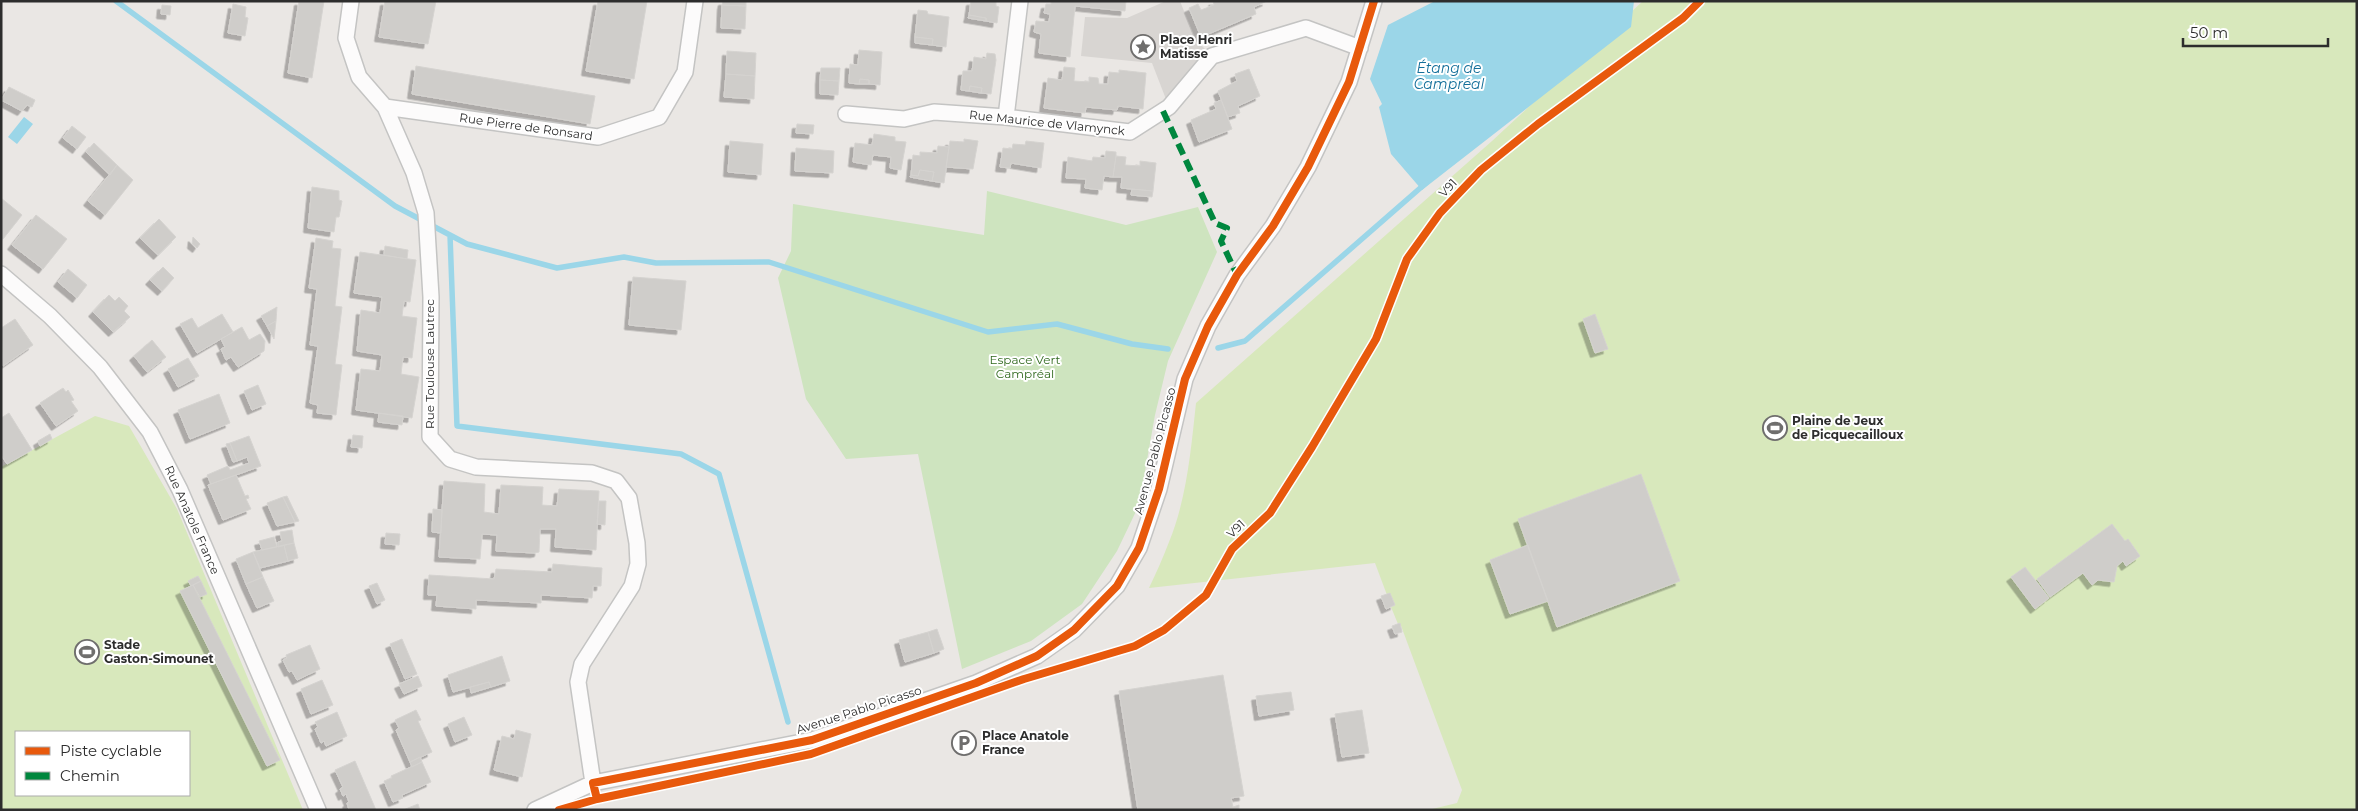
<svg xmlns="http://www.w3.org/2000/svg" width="2358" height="811" viewBox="0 0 2358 811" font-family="Montserrat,sans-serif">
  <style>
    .green { fill: #cee4bf }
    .pitch { fill: #d8e8bc; fill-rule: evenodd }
    .plaza { fill: #d8d5d2 }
    .water { fill: #9bd6e8 }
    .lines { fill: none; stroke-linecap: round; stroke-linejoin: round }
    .stream { stroke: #9bd6e8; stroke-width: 5.5 }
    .building { fill: #cfcdca; stroke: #d5d3d0; filter: url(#shadow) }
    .street-casing { stroke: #c4c4c3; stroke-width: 18 }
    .street { stroke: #fcfbfb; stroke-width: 15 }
    .quiet { stroke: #00873e; stroke-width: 6; stroke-dasharray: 12 6; stroke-linecap: butt }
    .cycleway-casing { stroke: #fff; stroke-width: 11 }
    .cycleway { stroke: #e8590c; stroke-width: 8 }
    .labels { text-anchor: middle; stroke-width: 4; stroke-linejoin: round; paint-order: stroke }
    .poi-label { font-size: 12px; font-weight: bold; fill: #2d2d2d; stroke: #fff; text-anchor: start }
    .street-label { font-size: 12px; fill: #2d2d2d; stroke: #fff }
    .park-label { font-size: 12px; fill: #30691e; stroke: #fff }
    .water-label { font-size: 14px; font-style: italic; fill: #146f9a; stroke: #fff }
  </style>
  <defs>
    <filter id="shadow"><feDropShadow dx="-4.5" dy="4.5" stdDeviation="0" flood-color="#0004"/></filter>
  </defs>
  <rect width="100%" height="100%" fill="#eae7e4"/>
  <path class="green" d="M987 191 1126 225 1198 207 1217 252 1168 361 1155 415 1139 505 1117 551 1082 604 1031 641 962 669 918 454 846 459 806 399 778 278 791 251 793 204 984 235Z"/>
  <path class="pitch" d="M1643 1H2357V810H1428L1457 803 1462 790 1400 623 1398 624 1391 607 1395 605 1390 594 1387 595 1375 563 1149 588C1156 573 1163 558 1169 542 1187 498 1191 449 1196 403L1492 141Z
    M95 416 129 426 177 509 303 810H1V467ZM16 732H189V795H16Z"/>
  <path class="plaza" d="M1166 1H1180L1195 39 1212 56 1169 107 1152 63 1081 56 1085 17 1127 18Z"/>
  <path class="water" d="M1435 1H1634L1631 27 1422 190 1391 154 1379 107 1382 104 1370 79 1388 25Z
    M24 117 33 124 17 144 8 137Z"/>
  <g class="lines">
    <path class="stream" d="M116 1 395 206 467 244 557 268 624 257 656 263 769 262 988 332 1057 324 1132 344 1168 349
      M450 235 457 426 681 454 719 474 788 722
      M1218 348 1245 341 1426 183"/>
  </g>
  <path class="building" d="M299 1H324L312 78 288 73Z
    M385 1H436L428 44 379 37Z
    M598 1H647L634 79 586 71Z
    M723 1H746V6L722 5Z
    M971 1H996V6L999 7 997 23 986 21V18L969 15Z
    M1051 1H1126L1125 11 1075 6 1070 57 1039 53 1041 34 1034 32 1036 21 1049 22 1050 14 1044 13 1046 4H1051Z
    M1213 1H1267L1254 7 1256 14 1201 37 1189 8 1198 4 1201 10 1214 5Z
    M233 4 246 7 245 17 248 18 245 36 228 33Z
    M162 5 171 6 170 15 161 14Z
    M722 5 746 6 745 29 721 28Z
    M918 10 927 11 928 14 949 17 946 47 932 45 933 39 915 37Z
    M969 15 986 18V21L968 18Z
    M915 37 933 39 932 45 915 43Z
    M859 50 882 52 880 85 869 84V80L860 79 859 84 849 83 850 64 858 65Z
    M727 51 756 53 755 76 726 74Z
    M987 53 995 54 996 60 991 94 981 93 982 88 970 86 969 91 961 90 963 71H972L974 57 986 59Z
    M416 66 595 96 590 124 412 94Z
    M1064 67 1075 68 1074 81 1089 82V77L1098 78 1099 84H1108L1109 72 1119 73V70L1146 73 1143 109 1118 106 1117 110 1086 107 1085 113 1044 108 1048 78 1062 80Z
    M821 68H840L839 81 820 80Z
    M1249 69 1260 96 1238 106 1240 113 1228 117 1218 91 1237 81 1235 74Z
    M726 74 755 76 754 99 724 97Z
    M860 79 869 80V84H859Z
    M820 80 839 81 838 95 820 94Z
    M970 86 982 88 981 93 969 91Z
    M9 87 35 100 32 107 27 105 22 111 1 100Z
    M1221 100 1232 129 1199 142 1191 120 1216 109 1214 103Z
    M797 124 814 125 813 134 796 133Z
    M72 126 86 137 77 149 63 138Z
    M874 134 895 137V141L906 142 901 170 890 168 891 157 873 155 871 165 853 162 855 143 872 145Z
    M964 139 978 141 973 169 946 167 950 141 964 142Z
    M730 141 763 144 761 175 728 172Z
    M1026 141 1044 143 1041 168 1011 163 1010 168 1000 167 1003 148 1012 149 1013 144 1025 145Z
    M94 143 117 165 110 175 86 152Z
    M938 146 949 147 944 183 932 181 934 172 920 170 918 176 911 175 913 155 920 156V152L937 153Z
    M796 148 834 151 833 173 795 171Z
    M1106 151 1116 152V156L1113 177 1104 176 1102 190 1085 188 1086 179 1066 178 1068 157 1092 161 1093 157 1105 158Z
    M1116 156 1126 157 1125 165 1140 166V161L1156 163 1153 191 1121 188 1122 177H1113Z
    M117 165 133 180 105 215 88 201Z
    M920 170 934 172 932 181 910 177 911 175 918 176Z
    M312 187 339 191V200L342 201 339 217H336L334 232 308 228Z
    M1132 189 1153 191 1152 197 1131 195Z
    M1 198 22 215 3 239 1 238Z
    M36 215 67 239 43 269 12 245Z
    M159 219 176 237 158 255 140 238Z
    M193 237 200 244 197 248 192 244Z
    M316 238 333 241 332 248 341 249 335 306 342 307 335 364 342 365 336 415 317 413 318 405 310 403 318 346 310 345 317 289 309 288Z
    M385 246 408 250 407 259 384 255Z
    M360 252 416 260 410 302 404 301 402 316 417 318 412 358 403 357 401 374 419 377 412 418 356 410 361 369 380 371 382 355 357 351 361 310 380 313 382 297 354 293Z
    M163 267 174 278 162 291 150 280Z
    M68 269 87 285 77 298 58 282Z
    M633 277 686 281 681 330 629 325Z
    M109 295 115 301 119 297 128 306 124 311 130 317 113 332 93 312Z
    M277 307 276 321 267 326 261 316Z
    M222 314 233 332 197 353 180 324 192 318 198 328Z
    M1595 314 1608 349 1595 353 1583 319Z
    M15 319 33 345 3 366 1 328Z
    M276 321 274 339 267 326Z
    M242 327 249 340 260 334 265 341 264 351 238 367 231 357 226 360 221 349 225 347 221 339Z
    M152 340 166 357 147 372 134 356Z
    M188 358 199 376 178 387 168 369Z
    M258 385 266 404 252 410 244 391Z
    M63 388 66 392 68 390 74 400 71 401 78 411 56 426 40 403Z
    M219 394 230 423 190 439 178 410Z
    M9 413 32 450 7 464 1 455V418Z
    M379 413 403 416 402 425 378 422Z
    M50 434 52 439 40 446 38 441Z
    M353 435 363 436 362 448 351 447Z
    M249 436 261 466 211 484 207 475 228 466 230 470 249 463 247 457 237 461 230 443Z
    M230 443 237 461 233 462 226 444Z
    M1641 474 1680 581 1557 627 1518 519Z
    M236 475 245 496 248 495 249 498 246 499 251 509 223 520 208 485Z
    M444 481 485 484 484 512 499 514 501 485 543 487 542 505 557 506 559 489 599 491 596 550 555 547 556 529H540L539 552 535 553 496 551 497 535 482 534 480 559 439 557Z
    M287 496 299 521 295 522 283 497Z
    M283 497 295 522 277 526 267 503Z
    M599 501H606L605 525 597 524Z
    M433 509 442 510 441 533 432 532Z
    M2112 524 2125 541 2128 539 2140 556 2126 566 2123 561 2117 566 2114 582 2098 580 2092 585 2083 573 2050 597 2037 579Z
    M292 530 294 543 278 547V542L282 541 280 532Z
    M386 533 400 534 399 545 385 544Z
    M274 537 277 547 262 550 259 541Z
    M294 543 298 558 288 561 284 545Z
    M284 545 288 561 260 568 253 552Z
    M1528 545 1548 601 1510 614 1490 560Z
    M253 552 263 577 246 584 236 559Z
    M553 564 602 568 601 586H593L592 598 541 595V603L476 600V609L436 606 437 595H428L429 575 494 579 496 569 552 572Z
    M2025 567 2049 598 2035 609 2011 577Z
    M198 576 201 581 191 586 188 581Z
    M263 577 274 601 257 608 246 584Z
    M201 581 207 594 200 597 193 585Z
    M377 583 385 600 377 604 369 586Z
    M193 585 280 760 267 766 180 591Z
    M1390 593 1395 605 1386 609 1381 596Z
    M1400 623 1402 632 1395 634 1392 626Z
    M937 629 944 649 934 653 928 632Z
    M928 632 934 653 905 662 899 640Z
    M402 639 417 674 405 679 390 644Z
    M310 645 320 669 297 680 292 671 289 672 283 660 287 658 286 655Z
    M502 656 510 681 491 687 489 682 453 692 448 675Z
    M1223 675 1244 796 1231 798 1233 807 1239 805V810H1138L1119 691Z
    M418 676 422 686 404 694 399 684Z
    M322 680 333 705 311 714 301 689Z
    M489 682 491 687 471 693 470 687Z
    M1291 692 1294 710 1259 716 1256 696Z
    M416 710 421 720 418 721 432 752 410 762 396 730 399 728 395 720Z
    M1362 710 1369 753 1342 757 1335 714Z
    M337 712 347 736 326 746 324 741 321 743 315 729 318 727 315 722Z
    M464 717 472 735 455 742 448 724Z
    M516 730 531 734 522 777 494 770 502 736 514 739Z
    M420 757 422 762 412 767 410 762Z
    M355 761 376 810H349L347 803 349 802 346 794 343 796 340 789 343 787 335 770Z
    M422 762 431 782 402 795 403 798 393 802 384 781 392 778 391 776Z
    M418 804 420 810H403Z"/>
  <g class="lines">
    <defs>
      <path id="street" d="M351 1 346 38 359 77 385 107 414 173 426 213 431 297 430 437 450 459 476 467 592 473 616 481 629 498 637 543 638 564 632 586 582 664 578 682 593 783
        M385 107 598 137 659 117 685 72 695 1
        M846 114 904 119 934 112 1006 117 1130 132 1169 107 1212 56 1306 28 1360 48
        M1006 117 1020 1
        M1 274 50 316 100 367 150 432 180 490 318 810
        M535 810 593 783 812 740 976 683 1037 656 1074 630 1117 586 1139 548 1159 489 1185 379 1208 326 1237 275 1273 226 1308 167 1349 82 1374 1"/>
    </defs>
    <use href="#street" class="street-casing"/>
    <use href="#street" class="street"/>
    <path class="quiet" d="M1163 111 1215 223 1227 228 1221 241 1237 275"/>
    <defs>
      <path id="cycleway" d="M597 799 593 783 812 740 976 683 1037 656 1074 630 1117 586 1139 548 1159 489 1185 379 1208 326 1237 275 1273 226 1308 167 1349 82 1374 1
        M559 810 597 799 811 754 1024 679 1135 646 1164 630 1206 595 1232 549 1270 513 1312 447 1376 339 1407 259 1440 213 1481 170 1538 124 1683 18 1700 1"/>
    </defs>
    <use href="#cycleway" class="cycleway-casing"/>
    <use href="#cycleway" class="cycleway"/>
  </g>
  <defs>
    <symbol id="sight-ring" viewBox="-11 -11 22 22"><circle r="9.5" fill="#fff" stroke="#6f6e6d" stroke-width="1.5"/><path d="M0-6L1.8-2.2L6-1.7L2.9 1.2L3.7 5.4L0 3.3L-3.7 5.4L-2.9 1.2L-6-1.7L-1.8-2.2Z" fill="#6f6e6d"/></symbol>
    <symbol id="stadium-ring" viewBox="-11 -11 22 22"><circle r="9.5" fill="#fff" stroke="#6f6e6d" stroke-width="1.5"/><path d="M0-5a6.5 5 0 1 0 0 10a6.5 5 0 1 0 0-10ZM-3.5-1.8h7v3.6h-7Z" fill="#6f6e6d"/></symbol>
    <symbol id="parking-ring" viewBox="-11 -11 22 22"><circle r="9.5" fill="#fff" stroke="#6f6e6d" stroke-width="1.5"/><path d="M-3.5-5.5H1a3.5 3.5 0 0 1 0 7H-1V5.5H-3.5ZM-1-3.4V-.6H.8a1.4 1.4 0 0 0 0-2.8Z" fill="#6f6e6d"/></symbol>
  </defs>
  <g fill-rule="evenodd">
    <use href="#sight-ring" x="1129" y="33" width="28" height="28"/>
    <use href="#stadium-ring" x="1761" y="414" width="28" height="28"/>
    <use href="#stadium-ring" x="73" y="638" width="28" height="28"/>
    <use href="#parking-ring" x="950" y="729" width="28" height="28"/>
  </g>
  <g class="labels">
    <g class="poi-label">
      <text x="1160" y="44">Place Henri<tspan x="1160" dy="14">Matisse</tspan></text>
      <text x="1792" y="425">Plaine de Jeux<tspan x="1792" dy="14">de Picquecailloux</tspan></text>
      <text x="104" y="649">Stade<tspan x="104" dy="14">Gaston-Simounet</tspan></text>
      <text x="982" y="740">Place Anatole<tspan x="982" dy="14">France</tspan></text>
    </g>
    <g class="street-label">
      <text transform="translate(1047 123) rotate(6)" y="4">Rue Maurice de Vlamynck</text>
      <text transform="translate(526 127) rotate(8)" y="4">Rue Pierre de Ronsard</text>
      <text transform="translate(1448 188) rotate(-46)" y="4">V91</text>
      <text transform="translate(430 364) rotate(-90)" y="4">Rue Toulouse Lautrec</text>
      <text transform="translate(1155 451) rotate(-75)" y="4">Avenue Pablo Picasso</text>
      <text transform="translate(192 520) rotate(66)" y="4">Rue Anatole France</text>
      <text transform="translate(1236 529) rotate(-43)" y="4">V91</text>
      <text transform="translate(859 710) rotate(-18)" y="4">Avenue Pablo Picasso</text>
    </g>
    <g class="park-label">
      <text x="1025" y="364">Espace Vert<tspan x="1025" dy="14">Campréal</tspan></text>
    </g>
    <g class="water-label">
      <text x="1449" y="73">Étang de<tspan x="1449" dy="16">Campréal</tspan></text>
    </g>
  </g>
  <rect width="2358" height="811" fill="none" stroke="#2d2d2d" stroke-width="5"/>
  <rect x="15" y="731" width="175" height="65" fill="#ffffff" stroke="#ababab"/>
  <rect x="25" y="747" width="25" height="8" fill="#e8590c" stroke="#ababab"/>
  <text x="60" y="756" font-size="15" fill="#2d2d2d">Piste cyclable</text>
  <rect x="25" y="772" width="25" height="8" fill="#00873e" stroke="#ababab"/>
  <text x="60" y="781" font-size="15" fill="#2d2d2d">Chemin</text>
  <path d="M2183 38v8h145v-8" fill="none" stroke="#2d2d2d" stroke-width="2.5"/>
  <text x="2190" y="38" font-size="15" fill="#2d2d2d" stroke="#ffffff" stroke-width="4" paint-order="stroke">50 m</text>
</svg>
